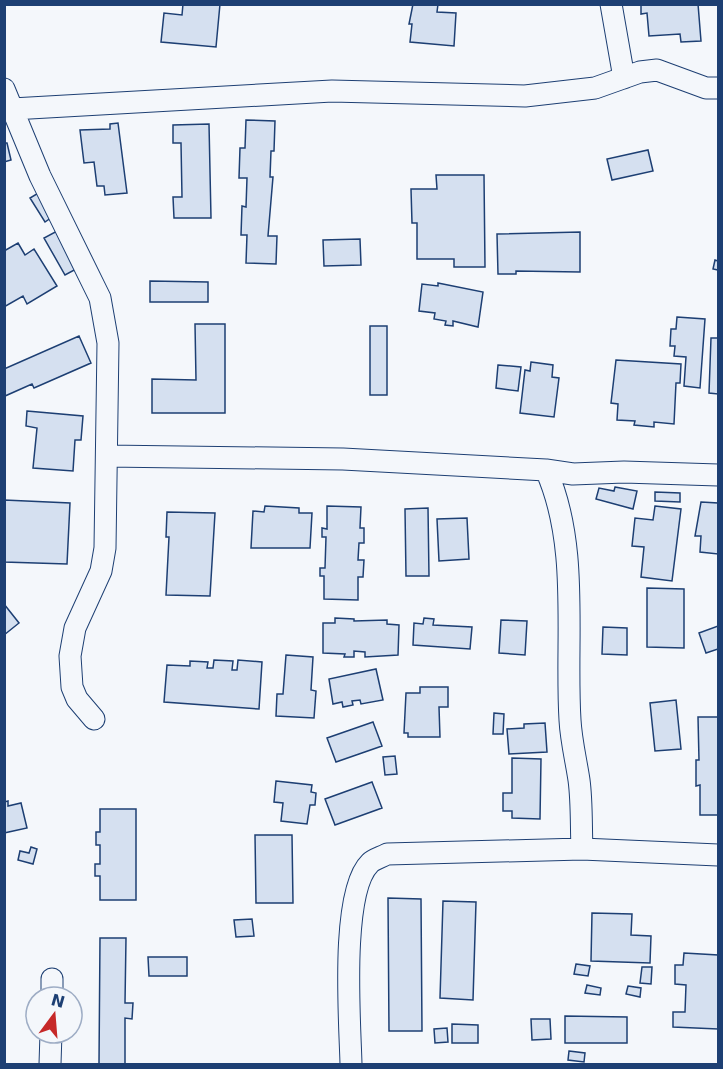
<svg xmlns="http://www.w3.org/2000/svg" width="723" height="1069" viewBox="0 0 723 1069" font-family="'DejaVu Sans',sans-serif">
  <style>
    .building { fill: #d5e0f0; stroke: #1d3f73; stroke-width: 1.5 }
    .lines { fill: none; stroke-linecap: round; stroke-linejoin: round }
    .minor-casing { stroke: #1d3f73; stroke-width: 23 }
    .minor { stroke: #f4f7fb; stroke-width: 21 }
  </style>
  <rect width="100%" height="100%" fill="#f4f7fb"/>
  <path class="building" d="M183 4H220L216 47 161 42 164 13 182 15Z
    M413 4H438L437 12 456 13 454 46 410 42 412 24H409Z
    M641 4H698L701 41 681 42 680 34 649 36 647 13 641 14Z
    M246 120 275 121 274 151H271L270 177H273L268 236H277L276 264 246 263 247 235H241L242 206 246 207 247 178H239L240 148H245Z
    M118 123 127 193 105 195 104 186H97L94 162 84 163 80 130 110 129V124Z
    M209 124 211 218H174L173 197H182L181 143H173V125Z
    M4 143H7L11 160 4 162Z
    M648 150 653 171 612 180 607 159Z
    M436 175H484L485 267H454V259H417V223H412L411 189H437Z
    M40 192 55 215 45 222 30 198Z
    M59 230 80 267 65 275 44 238Z
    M580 232V272L516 271V274H498L497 234Z
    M360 239 361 265 324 266 323 240Z
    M18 243 25 255 34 249 57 286 27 304 23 296 4 307V251Z
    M715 260 718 261V270L713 269Z
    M150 281 208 282V302H150Z
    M438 283 483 292 478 327 453 321V326L445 325 446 321 434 319 435 313 419 311 422 284 438 286Z
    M677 317 705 319 700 388 684 386 686 357 674 356 675 346H670L671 329H676Z
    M195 324H225V413H152V379L196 380Z
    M370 326H387V395H370Z
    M79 336 91 363 34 388 32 384 5 396 4 369Z
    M711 338H718V394L709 393Z
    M616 360 681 364 680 383H676L674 424 654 422V427L634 425 635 421 617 420 618 404 611 403Z
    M531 362 553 365 552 377 559 378 554 417 520 413 525 370 530 371Z
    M498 365 521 367 518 391 496 388Z
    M27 411 83 416 81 440H75L73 471 33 468 37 428 26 426Z
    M615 487 637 491 633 509 596 499 599 488 614 491Z
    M655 492 680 493V502L655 501Z
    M4 500 70 503 67 564 4 562Z
    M701 502 718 503V554L700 552 701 536H695Z
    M265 506 299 508V513H312L310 548H251L253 511 264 512Z
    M327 506 361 507 360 528H364V543H359L358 560H364L363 577H358V600L324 599V576H320V568H325L326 537H322V528L327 529Z
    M655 506 681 509 672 581 641 577 644 547 632 546 635 518 653 520Z
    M428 508 429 576H406L405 509Z
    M167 512 215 513 210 596 166 595 169 537H166Z
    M467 518 469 559 439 561 437 519Z
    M647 588 684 589V648L647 647Z
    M4 604 19 623 4 635Z
    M335 618 354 619V621L387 620V624L399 625 398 655 365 657V652L354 651V657H344L345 654 323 653V623H335Z
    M424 618 434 619 433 625 472 627 470 649 413 645 414 623 423 624Z
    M501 620 527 621 525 655 499 653Z
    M718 626V649L706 653 699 633Z
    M603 627 627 628V655L602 654Z
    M286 655 313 657 311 690 316 691 314 718 276 716 277 694H283Z
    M214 660 233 661 232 670H237L238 660 262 662 259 709 164 702 167 665 190 666V661L208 662 207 668H213Z
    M376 669 383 700 361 704 360 700 352 701 353 705 343 707 342 702 333 704 329 679Z
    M420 687H448V707H439L440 737H408V733H404L406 693H420Z
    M676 700 681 749 655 751 650 703Z
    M494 713 504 714 503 734H493Z
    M698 717H718V815H700V785L696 786V760H699Z
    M373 722 382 746 336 762 327 738Z
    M545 723 547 752 509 754 507 729 524 728V724Z
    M395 756 397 774 385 775 383 757Z
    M512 758 541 759 540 819 512 818V811H503V793H512Z
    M276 781 312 785 311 792 316 793 315 805H310L307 824 281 821 283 803 274 802Z
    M372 782 382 808 335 825 325 799Z
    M8 801V806L21 803 27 828 4 833V802Z
    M100 809H136V900H100V876H95V864H100V845H96V832H100Z
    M255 835H292L293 903H256Z
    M31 847 37 849 33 864 18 860 20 851 29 853Z
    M388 898 421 899 422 1031H389Z
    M443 901 476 902 473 1000 440 998Z
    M592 913 632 914 631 935 651 936 650 963 591 961Z
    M252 919 254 936 236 937 234 920Z
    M100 938H126L125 1003H133L132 1019 125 1018V1064H99Z
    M684 953 718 955V1029L673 1027V1012H685L686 985 675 984V965H683Z
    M148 957H187V976H149Z
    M576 964 590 966 588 976 574 974Z
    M642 967H652L651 984 640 983Z
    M587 985 601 988 600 995 585 993Z
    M628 986 641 988 640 997 626 994Z
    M565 1016 627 1017V1043H565Z
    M531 1019H550L551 1039 532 1040Z
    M452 1024 478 1025V1043H452Z
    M447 1028 448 1042 435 1043 434 1029Z
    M569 1051 585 1053 584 1062 568 1060Z"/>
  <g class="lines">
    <defs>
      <path id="minor" d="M611 4 624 78
        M4 89 40 176 100 298 108 343 105 548 101 571 75 628 70 656 72 687 77 699 94 719
        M12 109 332 91 525 96 595 88 640 72 657 70 706 88H718
        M107 456 343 459 546 470C580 546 565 639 570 720 571 740 576 760 579 780 582 802 581 826 582 849L718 855
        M546 470 573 474 624 472 718 475
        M52 997V979
        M50 1064 51 1033
        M351 1064C350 1023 340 892 370 863 374 859 382 857 387 854L582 849"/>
    </defs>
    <use href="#minor" class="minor-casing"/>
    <use href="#minor" class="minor"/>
  </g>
  <rect width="723" height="1069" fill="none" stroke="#1d3f73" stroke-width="12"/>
  <g transform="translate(54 1015) rotate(16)"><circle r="28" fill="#f4f7fb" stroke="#9eadc5" stroke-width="1.5"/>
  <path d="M0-4.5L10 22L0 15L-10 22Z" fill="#c62828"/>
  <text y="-9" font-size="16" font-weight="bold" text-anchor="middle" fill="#1d3f73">N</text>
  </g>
</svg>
